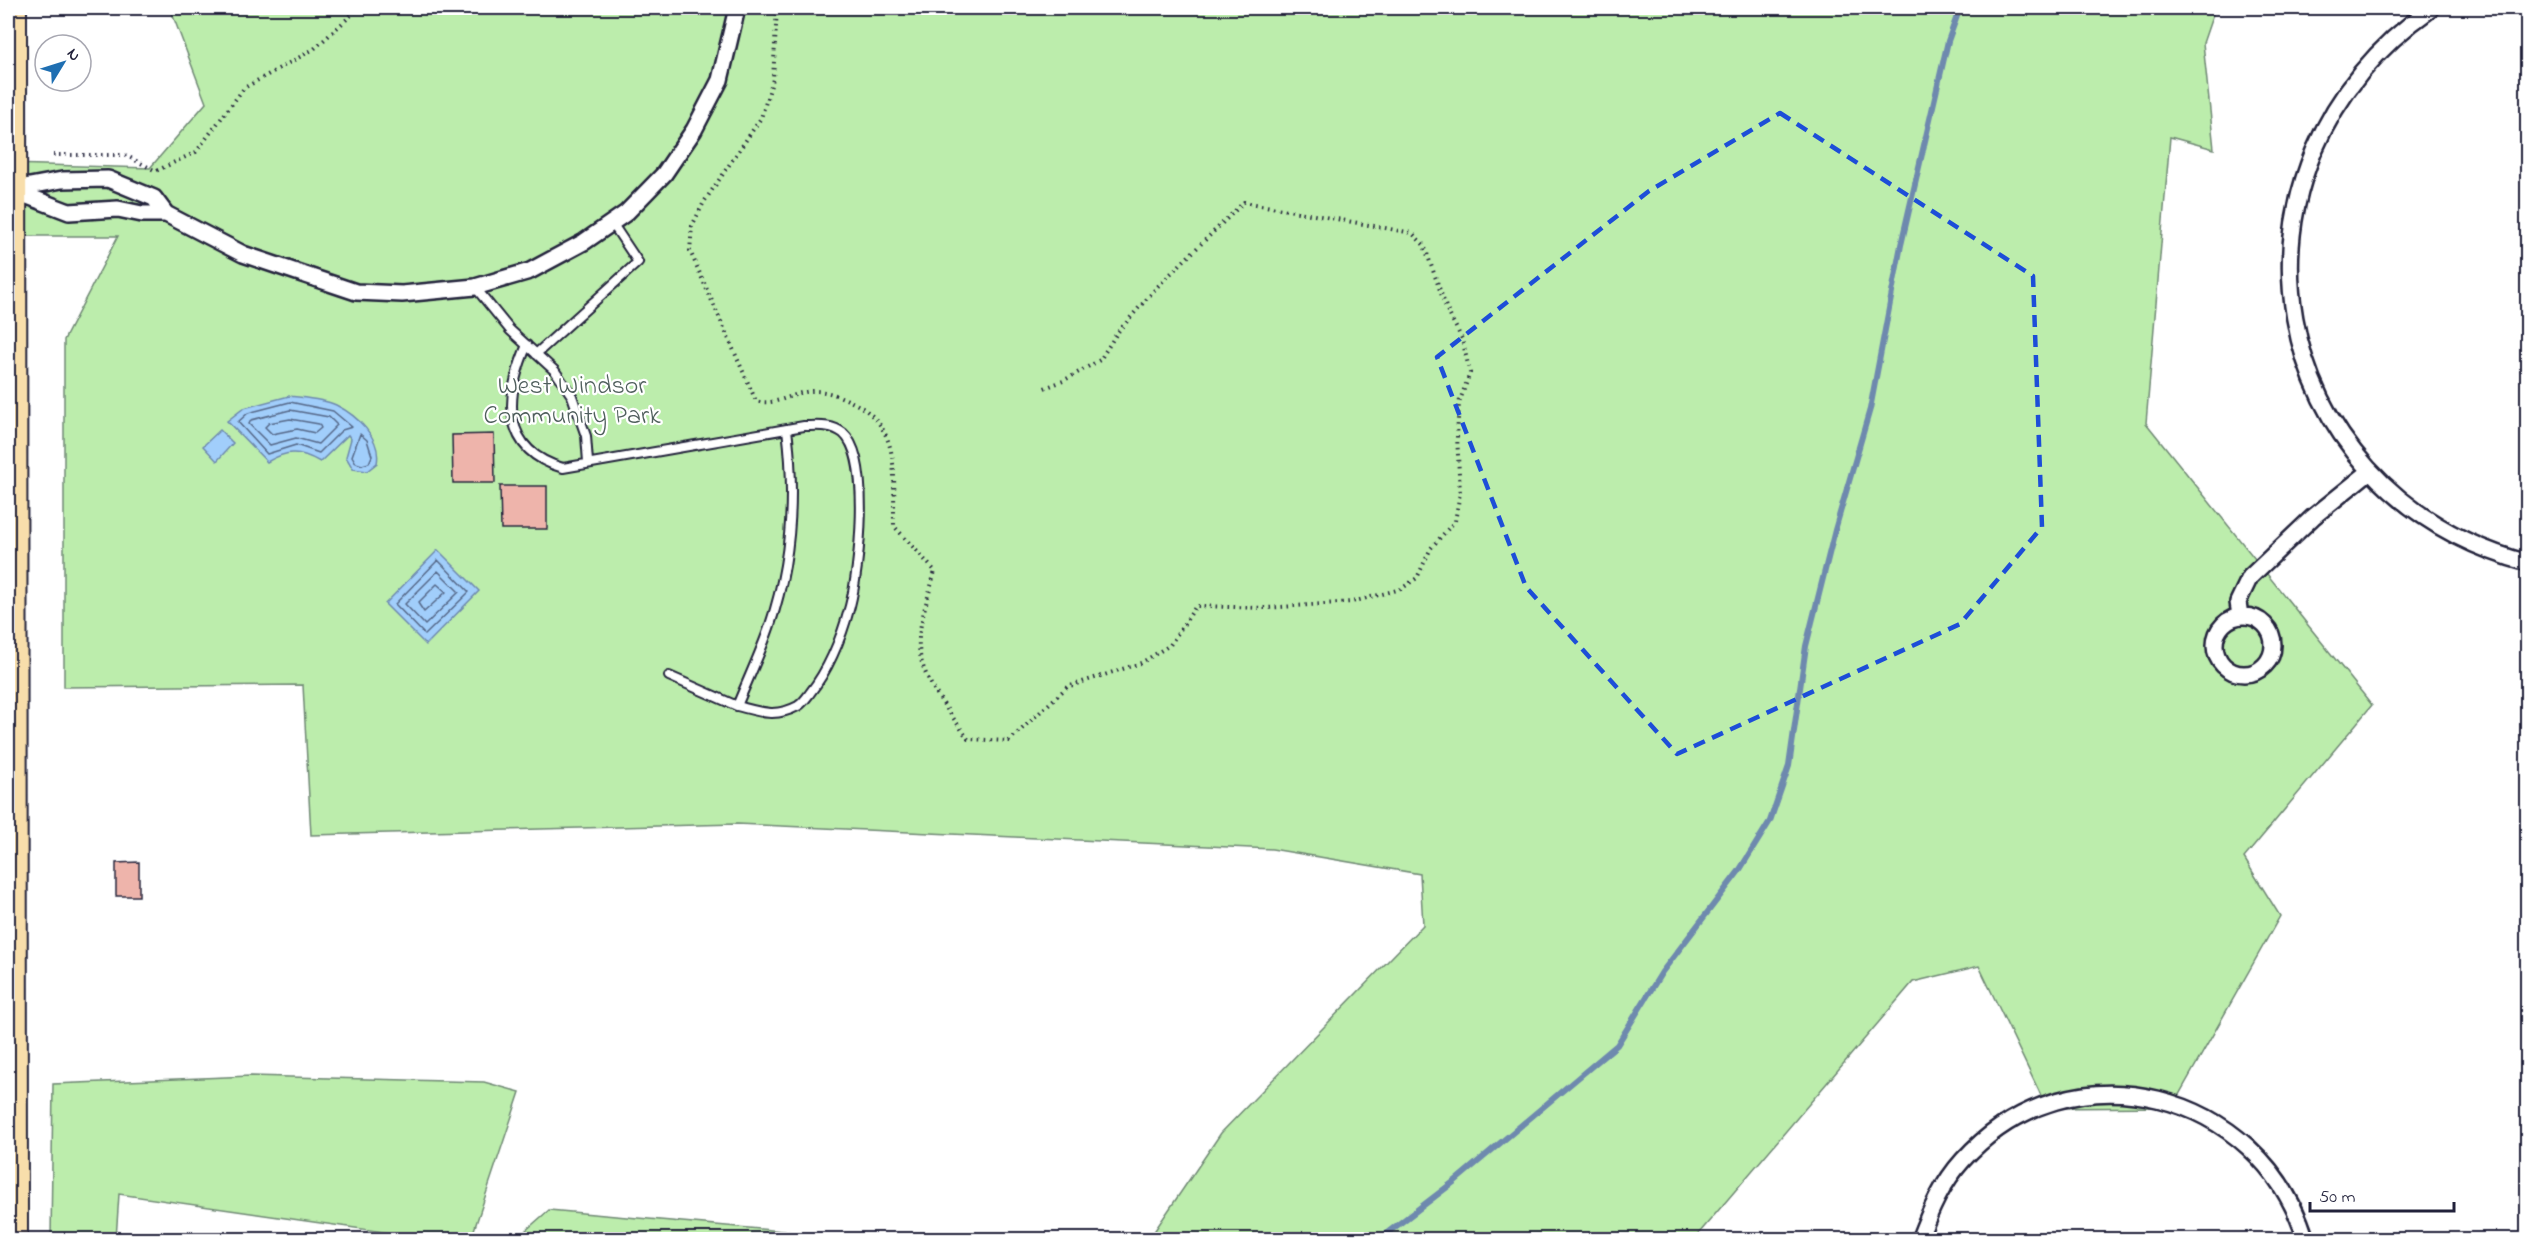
<svg xmlns="http://www.w3.org/2000/svg" width="2535" height="1247" viewBox="0 0 2535 1247" font-family="'Indie Flower',sans-serif">
  <style>
    .green { fill: #bcedac; stroke: #6f8874; stroke-width: 1.5 }
    .water { fill: #a1cefb; stroke: #6e89ae; stroke-width: 1.5 }
    .lines { fill: none; stroke-linecap: round; stroke-linejoin: round }
    .shore { stroke: #556788; stroke-width: 1.5 }
    .stream { stroke: #6e89ae; stroke-width: 6 }
    .building { fill: #eeb4ab; stroke: #22223b; stroke-width: 1.5 }
    .service-casing { stroke: #22223b; stroke-width: 12 }
    .minor-casing { stroke: #22223b; stroke-width: 20 }
    .primary-casing { stroke: #22223b; stroke-width: 28 }
    .path { stroke: #22223b; stroke-width: 4; stroke-dasharray: 1.5 4.5; stroke-linecap: butt }
    .service { stroke: #fff; stroke-width: 8 }
    .minor { stroke: #fff; stroke-width: 15 }
    .primary { stroke: #f8deab; stroke-width: 24 }
    .marked { fill: none; stroke: #1d4ed8; stroke-width: 4.5; stroke-dasharray: 12 8; stroke-linejoin: round }
    .labels { text-anchor: middle; stroke-width: 4.5; stroke-linejoin: round; paint-order: stroke }
    .park-label { font-size: 26px; fill: #505f5d; stroke: #fff }
  </style>
  <rect width="100%" height="100%" fill="#fff"/>
  <filter id="ink" filterUnits="userSpaceOnUse"><feTurbulence type="fractalNoise" baseFrequency=".0167" numOctaves="2"/><feDisplacementMap in="SourceGraphic" scale="12" xChannelSelector="R" yChannelSelector="G"/><feConvolveMatrix kernelMatrix="1 2 1 2 8 2 1 2 1" color-interpolation-filters="sRGB"/></filter>
  <g filter="url(#ink)">
    <path class="green" d="M170 8H2215L2203 43 2214 149 2170 137 2146 423 2372 705 2244 858 2280 916 2172 1107 2047 1108 1979 966 1913 982 1694 1239H1149L1221 1133 1423 925 1420 874 1272 849 737 824 311 835 303 685 64 687V340L118 236H8L9 164 150 168 206 103Z
      M251 1076 484 1082 520 1092 471 1239H432L119 1194 116 1239H51L53 1084Z
      M549 1210 849 1237 858 1239H516Z"/>
    <path class="water" d="M289 396C304 398 322 399 336 405 356 415 382 438 377 463L367 471 353 469 346 457 351 439 348 435 320 462C299 450 287 450 267 462L227 421 244 408Z
      M220 430 233 443 217 461 203 446Z
      M438 550 479 591 426 645 385 604Z"/>
    <g class="lines">
      <path class="shore" d="M290 402 333 411 352 427 342 430 319 453 296 445 267 454 238 422 248 413Z
        M290 410 329 417 337 425 318 444 296 438 270 445 249 424 251 420Z
        M290 419 319 424 321 428 315 433 297 429 272 434 265 427 269 423Z
        M360 434 367 440 372 456 369 463 362 465 356 463 352 456Z
        M438 560 469 592 425 635 395 604Z
        M438 571 459 592 425 625 405 604Z
        M437 584 446 592 424 612 418 603Z"/>
      <path class="stream" d="M1378 1240 1455 1181 1617 1045 1662 972 1739 871 1770 821 1789 766 1806 646 1835 530 1870 409 1901 245 1948 41 1960 8"/>
    </g>
    <path class="building" d="M494 434 495 483H453L452 435Z
      M500 486H547V529H501Z
      M139 862V896H116V863Z"/>
    <g class="lines">
      <defs>
        <path id="service" d="M475 287 510 330 555 371 572 396 586 436 588 462
          M527 345C505 396 500 450 563 468L804 426C818 426 831 424 843 433 872 458 859 571 850 606 842 636 829 669 810 693 807 697 803 703 798 706 775 718 761 712 737 706 748 679 761 652 770 625 791 563 795 494 787 429
          M536 354 638 262 612 223
          M669 676 737 706"/>
        <path id="minor" d="M2432 8C2206 165 2260 492 2528 563
          M8 190 62 180 108 179 154 198 166 214 243 254 356 292 402 294 475 287 530 271 584 242 626 213 664 174 694 130 720 80 737 8
          M12 190 69 212 118 209 142 214H166
          M2215 645a29 29 0 1 1 58 0a29 29 0 1 1-58 0Z
          M2240 616 2238 602 2250 577 2313 517 2370 471
          M1919 1240C1930 1211 1942 1183 1963 1160 2070 1041 2261 1090 2306 1240"/>
        <path id="primary" d="M14 8 15 1240"/>
      </defs>
      <use href="#service" class="service-casing"/>
      <use href="#minor" class="minor-casing"/>
      <use href="#primary" class="primary-casing"/>
      <path class="path" d="M777 8 773 79 761 118 704 202 692 226 690 251 756 401C777 407 794 391 814 391 829 391 842 397 854 403 903 428 893 479 894 526L935 571C930 591 923 611 920 630 912 671 947 707 968 739L1009 741 1067 687 1141 663 1170 645 1196 606 1266 608 1352 602 1401 589 1417 578 1431 548 1455 521 1460 493 1457 436 1459 403 1470 373 1462 339 1447 310 1424 245 1412 233 1244 202 1157 287 1117 333 1100 360 1063 381 1042 389
        M53 155H125L156 171 196 152 244 88 314 49 359 8"/>
      <use href="#service" class="service"/>
      <use href="#minor" class="minor"/>
      <use href="#primary" class="primary"/>
    </g>
  </g>
  <path class="marked" d="M1780 113 2033 276 2042 527 1960 624 1677 754 1526 587 1437 357 1649 191Z"/>
  <g class="labels">
    <g class="park-label">
      <text x="572" y="393">West Windsor<tspan x="572" dy="30">Community Park</tspan></text>
    </g>
  </g>
  <rect width="2535" height="1247" fill="none" stroke="#fff" stroke-width="30"/>
  <rect x="15" y="15" width="2505" height="1217" fill="none" stroke="#22223b" stroke-width="2" filter="url(#ink)"/>
  <g transform="translate(63 63) rotate(52)"><circle r="28" fill="#ffffff" stroke="#a7a7b1" stroke-width="1.5"/>
  <path d="M0-4.5L10 22L0 15L-10 22Z" fill="#1f6fb2"/>
  <text y="-9" font-size="16" font-weight="bold" text-anchor="middle" fill="#22223b">N</text>
  </g>
  <path d="M2310 1202v9h144v-9" fill="none" stroke="#22223b" stroke-width="3"/>
  <text x="2319" y="1202" font-size="18" fill="#22223b" stroke="#ffffff" stroke-width="4.5" paint-order="stroke">50 m</text>
</svg>
